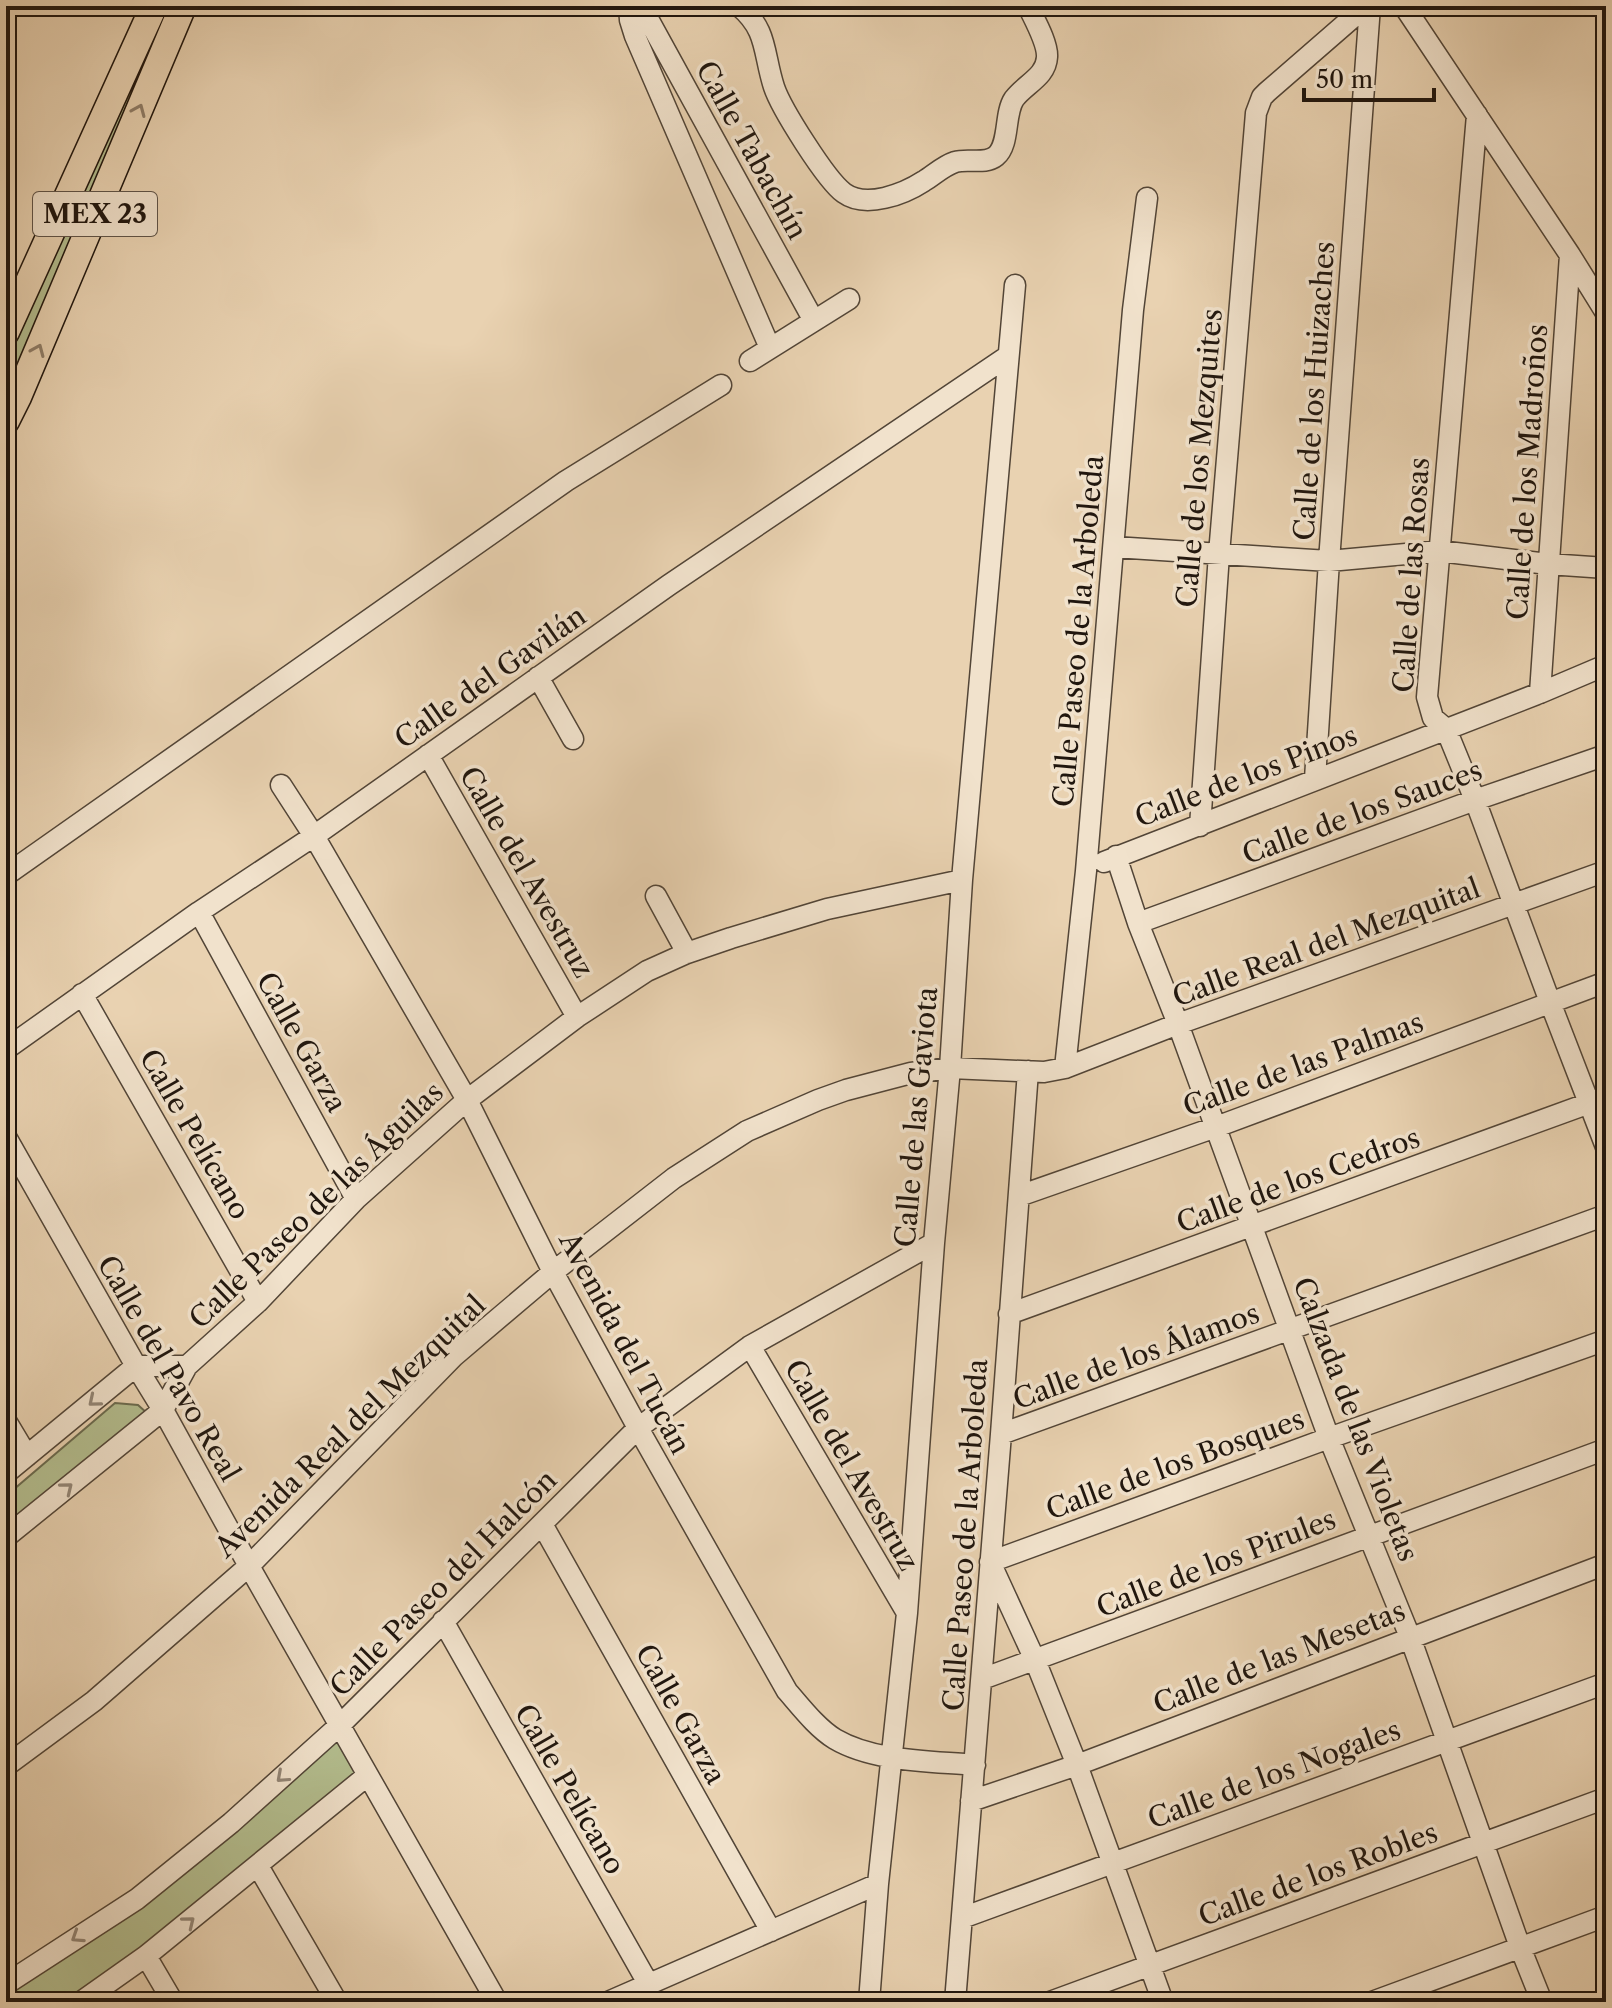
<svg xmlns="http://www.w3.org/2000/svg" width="1612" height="2008" viewBox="0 0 1612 2008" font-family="'Libre Caslon Text',serif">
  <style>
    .green { fill: #b3bd8e; stroke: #6a6a4e; stroke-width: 2 }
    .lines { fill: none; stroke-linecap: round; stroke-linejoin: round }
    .minor-casing { stroke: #524537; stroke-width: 23 }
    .major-casing { stroke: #20160e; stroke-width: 29 }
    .minor { stroke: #f1e2cc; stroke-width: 20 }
    .major { stroke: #e9d2b1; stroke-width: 26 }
    .oneway { stroke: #8f7d68 }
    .oneway2 { stroke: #938676 }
    .labels { text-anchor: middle; stroke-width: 7; stroke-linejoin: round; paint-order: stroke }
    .shield { fill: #f1e2cc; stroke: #5f5347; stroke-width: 2 }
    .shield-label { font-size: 26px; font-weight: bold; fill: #20160e }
    .street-label { font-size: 28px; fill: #20160e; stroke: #f1e2cc }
  </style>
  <rect width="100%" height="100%" fill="#e9d2b1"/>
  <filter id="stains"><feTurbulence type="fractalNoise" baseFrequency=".0025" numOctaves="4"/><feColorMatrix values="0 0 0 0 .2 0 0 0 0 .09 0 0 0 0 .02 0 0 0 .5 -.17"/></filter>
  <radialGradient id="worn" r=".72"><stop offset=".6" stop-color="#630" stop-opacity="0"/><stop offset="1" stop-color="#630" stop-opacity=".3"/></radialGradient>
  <path class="green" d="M145 47 158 53 6 400V358Z
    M115 1403 138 1405 148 1414 6 1535V1496Z
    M340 1725 366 1777 80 2002H9L6 1997V1984L178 1873Z"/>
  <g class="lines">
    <defs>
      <path id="minor" d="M629 6 630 20 635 36 770 348
        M641 6 814 321
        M739 6C768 30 763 53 774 87 781 108 826 180 844 193 866 209 904 194 924 181 934 175 943 166 955 162 968 158 985 165 996 156 1010 144 1004 114 1014 99 1025 84 1046 77 1047 57 1048 43 1034 19 1028 6
        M1404 6 1570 255 1606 313
        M1477 115 1427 697 1433 718 1446 729 1475 800 1550 1002 1606 1147
        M750 361 849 299
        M1114 547 1329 561 1439 551 1548 564 1606 568
        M538 677 573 739
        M1540 693 1570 255
        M428 755 577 1017
        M1315 779 1329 561 1370 6
        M281 785 314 836 467 1100 553 1272 638 1428 787 1691C801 1707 817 1728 835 1739 874 1762 932 1761 975 1765
        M1200 826 1219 554 1256 113 1262 97 1267 92 1366 6
        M1116 856 1138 923 1178 1024 1329 1438 1410 1637 1520 1947 1542 2002
        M1104 862 1540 693 1606 665
        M6 875 566 481 721 385
        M656 896 687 953
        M199 912 356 1199
        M1138 923 1475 800 1606 755
        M82 994 258 1302
        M6 1049 199 912 314 836 669 585 1008 356
        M1065 1068 1086 871 1133 310 1147 198
        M6 1137 136 1366 163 1410 249 1566 497 2002
        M1019 1196 1216 1127 1606 982
        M1009 1314 1606 1097
        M750 1346 907 1613
        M6 1421 27 1456
        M1001 1434 1606 1215
        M6 1473 136 1366H187
        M542 1524 771 1931
        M6 1537 163 1410 187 1366 258 1302 356 1199 467 1100 577 1017 647 971 687 953 731 938 827 909 962 880
        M443 1621 649 1985
        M982 1679 1606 1449
        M6 1766 94 1701 249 1566 454 1356 553 1272 674 1178 747 1131 818 1100 846 1090 911 1073 950 1068 1044 1072 1065 1068 1178 1024 1606 871
        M971 1801 1077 1765 1606 1564
        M258 1866 337 2002
        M962 1918 1606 1683
        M146 1956 173 2002
        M6 1984 137 1899 231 1823 340 1725 638 1428 750 1346 934 1243
        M81 2002 146 1956 368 1775
        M608 2002 878 1884
        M869 2002 878 1884 907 1613 934 1243 950 1068 962 880 1015 285
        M955 2002 1001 1434 1028 1071
        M1050 2002 1606 1798
        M1163 2002 1077 1765 1035 1660 990 1562 1329 1438 1606 1340
        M1372 2002 1606 1916"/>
      <path id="major" d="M6 332 154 6
        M6 421 18 397 183 6"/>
    </defs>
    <use href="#minor" class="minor-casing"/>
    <use href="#major" class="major-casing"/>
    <use href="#minor" class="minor"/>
    <use href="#major" class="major"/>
  </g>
  <defs><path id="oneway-chevron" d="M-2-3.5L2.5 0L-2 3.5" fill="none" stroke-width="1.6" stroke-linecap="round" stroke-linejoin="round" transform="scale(2)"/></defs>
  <g class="oneway">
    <use href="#oneway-chevron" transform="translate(139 110) rotate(-67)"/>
    <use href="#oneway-chevron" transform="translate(38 350) rotate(-67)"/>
  </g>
  <g class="oneway2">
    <use href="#oneway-chevron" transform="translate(94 1401) rotate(140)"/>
    <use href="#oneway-chevron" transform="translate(67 1488) rotate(-39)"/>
    <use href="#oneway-chevron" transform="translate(282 1777) rotate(138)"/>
    <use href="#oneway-chevron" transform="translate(189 1922) rotate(-39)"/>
    <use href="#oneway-chevron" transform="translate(77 1937) rotate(147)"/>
  </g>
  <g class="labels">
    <rect class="shield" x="33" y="192" width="124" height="44" rx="6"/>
    <g class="shield-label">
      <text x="95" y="223">MEX 23</text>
    </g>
    <g class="street-label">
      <text transform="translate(752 150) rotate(61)" y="10">Calle Tabachín</text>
      <text transform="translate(1314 391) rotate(-86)" y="10">Calle de los Huizaches</text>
      <text transform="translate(1199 458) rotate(-85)" y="10">Calle de los Mezquites</text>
      <text transform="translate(1527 472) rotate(-86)" y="10">Calle de los Madroños</text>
      <text transform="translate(1411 575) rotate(-86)" y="10">Calle de las Rosas</text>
      <text transform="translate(1078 631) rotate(-85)" y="10">Calle Paseo de la Arboleda</text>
      <text transform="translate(490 677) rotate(-35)" y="10">Calle del Gavilán</text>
      <text transform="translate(1246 776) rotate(-21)" y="10">Calle de los Pinos</text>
      <text transform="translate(1362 812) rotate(-20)" y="10">Calle de los Sauces</text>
      <text transform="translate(527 872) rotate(60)" y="10">Calle del Avestruz</text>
      <text transform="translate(1326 942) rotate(-20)" y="10">Calle Real del Mezquital</text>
      <text transform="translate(302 1042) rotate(61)" y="10">Calle Garza</text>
      <text transform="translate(1303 1064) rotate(-20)" y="10">Calle de las Palmas</text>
      <text transform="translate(916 1117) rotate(-85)" y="10">Calle de las Gaviota</text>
      <text transform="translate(195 1134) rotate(60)" y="10">Calle Pelícano</text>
      <text transform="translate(1298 1180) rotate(-20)" y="10">Calle de los Cedros</text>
      <text transform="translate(316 1205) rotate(-44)" y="10">Calle Paseo de las Águilas</text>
      <text transform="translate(625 1343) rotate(62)" y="10">Avenida del Tucán</text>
      <text transform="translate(1136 1356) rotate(-20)" y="10">Calle de los Álamos</text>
      <text transform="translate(169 1368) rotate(60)" y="10">Calle del Pavo Real</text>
      <text transform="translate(1356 1419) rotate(69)" y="10">Calzada de las Violetas</text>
      <text transform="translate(350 1426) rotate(-44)" y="10">Avenida Real del Mezquital</text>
      <text transform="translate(1175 1464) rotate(-20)" y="10">Calle de los Bosques</text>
      <text transform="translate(852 1465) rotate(60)" y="10">Calle del Avestruz</text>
      <text transform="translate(965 1535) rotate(-86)" y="10">Calle Paseo de la Arboleda</text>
      <text transform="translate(1216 1563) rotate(-21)" y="10">Calle de los Pirules</text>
      <text transform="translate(443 1583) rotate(-45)" y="10">Calle Paseo del Halcón</text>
      <text transform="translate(1279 1657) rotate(-21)" y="10">Calle de las Mesetas</text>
      <text transform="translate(681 1714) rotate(61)" y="10">Calle Garza</text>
      <text transform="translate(1274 1774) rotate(-20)" y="10">Calle de los Nogales</text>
      <text transform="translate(570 1789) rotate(60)" y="10">Calle Pelícano</text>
      <text transform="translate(1318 1874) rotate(-20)" y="10">Calle de los Robles</text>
    </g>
  </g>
  <rect width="1612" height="2008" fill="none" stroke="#e9d2b1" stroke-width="32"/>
  <rect x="8" y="8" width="1596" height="1992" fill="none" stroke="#20160e" stroke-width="4"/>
  <rect x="16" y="16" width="1580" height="1976" fill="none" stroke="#20160e" stroke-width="2"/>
  <path d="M1304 88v12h130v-12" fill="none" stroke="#20160e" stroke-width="4"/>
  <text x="1316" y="88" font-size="24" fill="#20160e" stroke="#f1e2cc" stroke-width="6" paint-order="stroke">50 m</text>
  <rect width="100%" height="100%" filter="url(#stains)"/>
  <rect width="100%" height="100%" fill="url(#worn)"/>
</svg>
